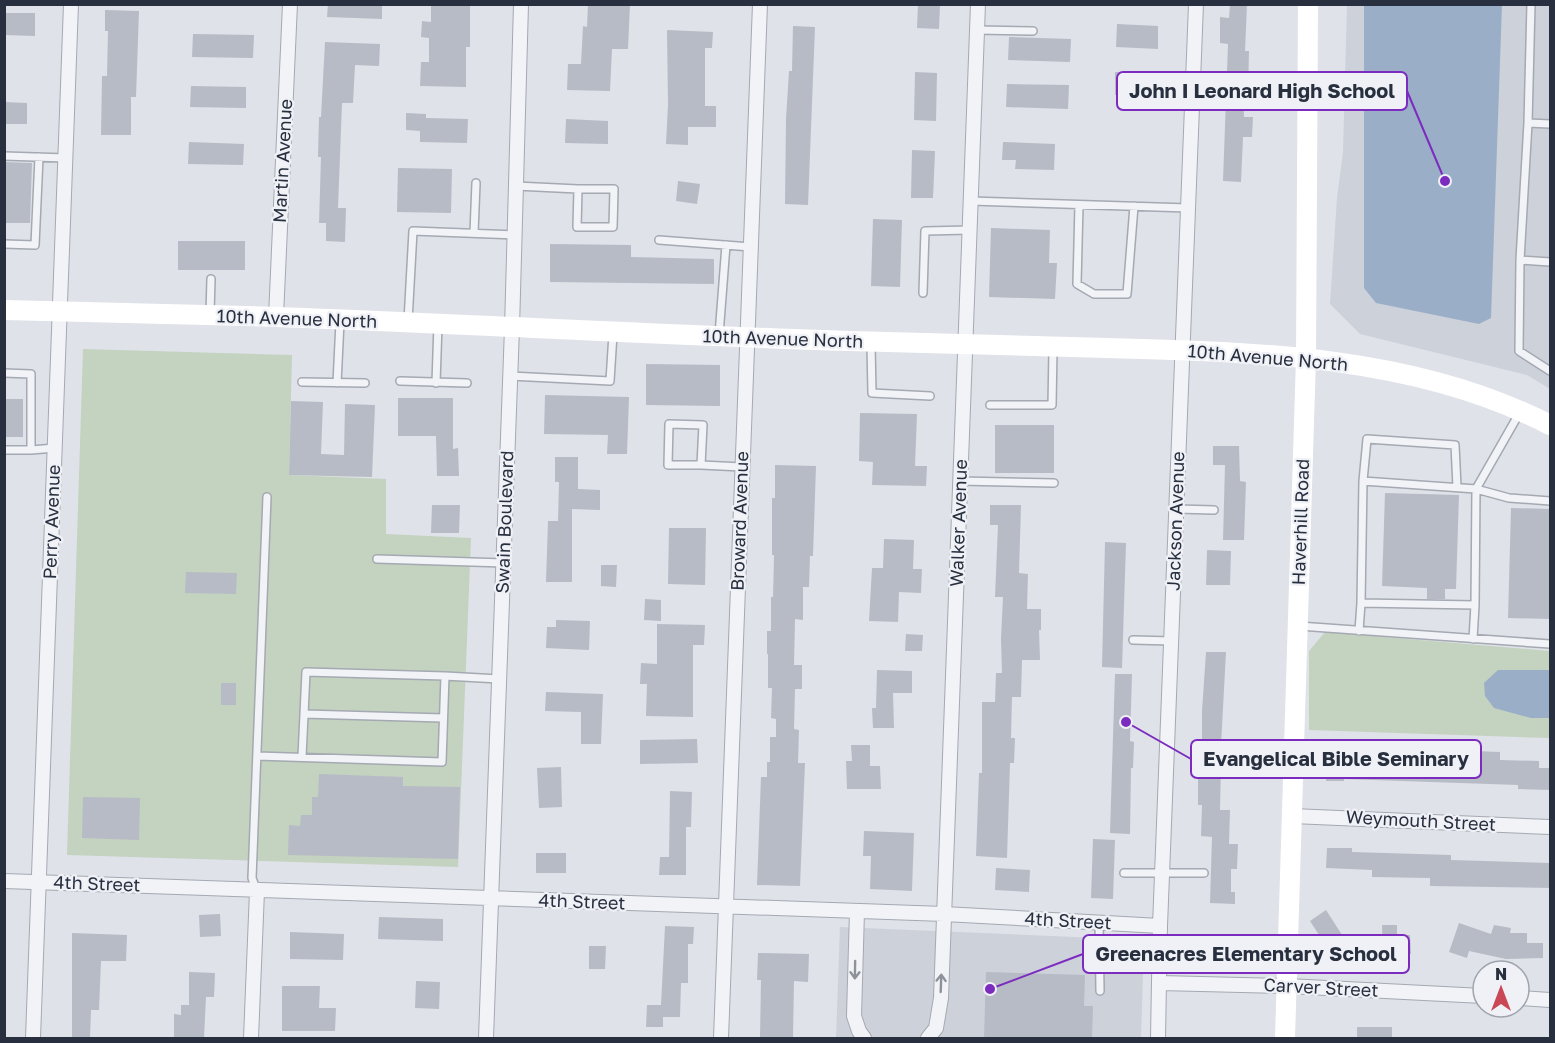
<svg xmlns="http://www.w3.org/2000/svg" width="1555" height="1043" viewBox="0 0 1555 1043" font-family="'Golos Text',sans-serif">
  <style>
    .built { fill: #cdd1da }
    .green { fill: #c4d2c0 }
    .water { fill: #9baec7 }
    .building { fill: #b7bbc5 }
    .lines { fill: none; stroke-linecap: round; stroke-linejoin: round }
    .lane-casing { stroke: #a4a9b2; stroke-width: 10 }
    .street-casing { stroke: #a4a9b2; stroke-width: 16 }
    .lane { stroke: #f2f3f6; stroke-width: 7 }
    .street { stroke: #f2f3f6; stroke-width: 14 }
    .secondary { stroke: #fff; stroke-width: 20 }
    .oneway { stroke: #8d929a }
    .labels { text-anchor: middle; stroke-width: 4.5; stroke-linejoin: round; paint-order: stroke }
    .street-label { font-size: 18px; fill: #28303f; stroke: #eff1f6 }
    .leader { fill: none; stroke: #7b2cbf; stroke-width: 2 }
    .callout-dot { fill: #7b2cbf; stroke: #eff1f6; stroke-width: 2 }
    .callout { fill: #eff1f6; stroke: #7b2cbf; stroke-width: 2 }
    .callout-label { font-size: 20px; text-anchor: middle; font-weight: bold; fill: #28303f }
  </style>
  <rect width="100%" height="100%" fill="#dfe2e8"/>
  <path class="built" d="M1347 5H1550V389L1527 375 1360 334 1330 304 1337 198 1343 152Z
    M840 927 1144 940 1141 1038H836Z"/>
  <path class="green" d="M83 349 292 355 289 475 386 479V534L471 538 458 867 67 855Z
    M1325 632 1550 651V738L1309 730V651Z"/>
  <path class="water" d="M1364 5H1502L1491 318 1479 324 1376 303 1364 288Z
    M1498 670H1550V718H1531L1494 708 1485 696 1484 683Z"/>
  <path class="building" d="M328 4H382V19L327 17Z
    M431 4H470V47H466V87L420 86 421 62H429V38L421 37 422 21 431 22Z
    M588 4H630L628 49H612L610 91 567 90 568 64H581L583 26 587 27Z
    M918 4H940L939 29 917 28Z
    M1230 4H1247L1245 51H1249L1248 93H1243L1244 117H1253L1252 137H1243L1241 182 1223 181 1228 44 1220 43V17L1229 18Z
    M105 10 139 11 136 97H131V135H101L102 76H107L108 31H105Z
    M4 13H35V36L4 35Z
    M1117 24 1158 26V49L1116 47Z
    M793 26 815 27 808 205 785 204 786 119 789 71H792Z
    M667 30 713 32 712 48H705V106H716V127H688V145L666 144 668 105Z
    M193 34 254 35 253 58 192 57Z
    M1009 37 1071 39 1070 62 1008 60Z
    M325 42 380 44 379 66 355 65 353 103H342L338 208H346L345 242 326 241V223H319L321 157H318L319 117H321Z
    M915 72 937 73 936 121 914 120Z
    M1115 72H1156V95H1115Z
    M1007 84 1069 85 1068 109 1006 107Z
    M191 86 246 87V108L190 107Z
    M4 102 27 103V124H4Z
    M406 113 426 114V118L468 119 467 143 420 142V131L406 130Z
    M566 119 608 121V144L565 143Z
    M189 142 244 144 243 165 188 164Z
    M1003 142 1055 144 1054 170 1015 169 1016 160H1002Z
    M912 150 935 151 933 198H911Z
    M4 162 32 163 30 223H4Z
    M398 168 452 169 451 213 397 212Z
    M678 181 700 184 697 204 676 201Z
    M873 219 902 220 900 287 871 286Z
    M991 228 1050 230 1049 263H1057L1055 299 989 297Z
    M178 241H245V270H178Z
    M550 244 631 245V257L714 259V284L550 282Z
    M646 364 720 365V406L646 405Z
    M545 395 629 397 627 454H607L608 435 544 434Z
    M398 398H453V449L458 448 459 476H437L436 436H398Z
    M4 399H23V437H4Z
    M291 401 323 402 321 454 344 455 345 404 375 405 372 477 289 475Z
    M860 413 917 414 915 466H927L926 486 872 485 873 462 859 461Z
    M995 425H1054V473H995Z
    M1213 446H1239L1240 481 1246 482 1244 540H1223L1225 465H1213Z
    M555 457H578V489L600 490V510L572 509V582H546L548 521H558L559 482H555Z
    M775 465 816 466 813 556H810L809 587H803V620L795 619 794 665H802V689H795L794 729 799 730 798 763H805L800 886 757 885 761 777H767V762H770V737H776V719L771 718 772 688H768V654H767V631H771V597H773L774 555H772V498H775Z
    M1385 493 1459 495 1456 589H1445V599H1427V588L1382 586Z
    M432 505H460L459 533H431Z
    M990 505H1021L1019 573 1028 574 1027 609H1041V630H1039L1040 660H1022L1021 697H1012L1011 738H1015L1014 763H1010L1007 858 976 856 979 773H982V702H995L996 673H1002L1001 639 1003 597H995L998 525H990Z
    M1511 508 1551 509V619L1508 618Z
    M669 528H706L705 585 668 584Z
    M884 539 914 540 913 569H922L921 593 899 592 898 622 869 621 872 568H883Z
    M1105 542 1126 543 1122 668 1102 667Z
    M1207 550 1231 551 1230 585H1206Z
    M601 565H617L616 587 601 586Z
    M186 572 237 573 236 594 185 593Z
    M645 599 661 600V621L644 620Z
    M556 620 590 621 589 650 546 648 547 627H556Z
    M657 624 705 625 704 645H693V717L646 716 647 684H640L641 663 657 664Z
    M906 634 923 635 922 651H905Z
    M1206 652H1226L1221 745H1227V763H1221L1220 810H1230L1229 844H1238L1237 869H1231V892H1235V904L1210 903 1212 837 1201 836 1202 805H1198V776H1202V711Z
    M877 670 912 671V693H893L894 728H873L872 708H876Z
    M1115 674H1132L1130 741 1134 742 1133 768H1131L1130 834 1110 833Z
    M221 683H236V705H221Z
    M546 692 603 694 601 744H581V712L545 711Z
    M697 739 698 763 640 764V740Z
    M851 745H870V766H880L881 789H847L846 761H852Z
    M1393 748 1500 752V760L1539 761V768H1551V790L1518 789V785L1344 779V781H1326L1327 760H1358V755L1392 756Z
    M561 767 562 807 539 808 537 768Z
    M319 774 403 777V786L460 787 458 859 288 855 289 825 300 826 301 815H312V797H318Z
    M670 791 692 792 691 827H686V875H659L660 857H669Z
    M83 797 140 798 139 840 82 838Z
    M864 831 914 833 912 891 870 889 871 856H863Z
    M1093 839 1115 840 1113 899 1091 898Z
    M1327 848H1352V852L1451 855V860L1551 863V888L1430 886V878L1372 877V870L1326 868Z
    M536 853H566V873H536Z
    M996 868 1030 870 1029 892 995 890Z
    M1326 910 1346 941 1330 952 1310 921Z
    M220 914 221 936 200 937 199 915Z
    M379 917 443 919V941L378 939Z
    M1459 923 1491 934 1494 925 1511 928 1510 933H1527V943H1543V958L1506 959 1469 951 1467 958 1449 952Z
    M1382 925H1397V935H1410L1411 954 1383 955Z
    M665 926 694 927 693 944H688V983H681L680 1017H663V1027H646L647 1005H661Z
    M290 932 344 934 343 960 290 959Z
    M72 933 127 935 126 961H101L99 1010H91L90 1038H72Z
    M589 946H606L605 969H589Z
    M758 953 809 954 808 982 794 981 793 1038H760L761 980H757Z
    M189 972 215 973 214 997H206L204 1038H174V1014L181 1015V1005H189Z
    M986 972 1085 975 1084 1006H1093L1092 1038H984Z
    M416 981 440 982 439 1009 415 1008Z
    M282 986H320L319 1008H336L335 1031H282Z
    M1357 1027H1392V1038H1357Z"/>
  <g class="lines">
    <defs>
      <path id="lane" d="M977 30 1033 31
        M1528 123 1531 4
        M1550 124 1528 123 1520 260 1519 351 1550 371
        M4 156 66 158
        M516 186 578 189 577 227H613L614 189H578
        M971 201 1188 208
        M1079 205 1077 284 1094 294H1127L1134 206
        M474 233 476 183
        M659 240 751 247
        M4 244 35 245 39 157
        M1520 260 1550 262
        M923 293 925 231 970 230
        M210 313 211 279
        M408 321 413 231 515 235
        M719 335 726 245
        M871 345 872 393 930 396
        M4 373 31 374V450L55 448
        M510 376 610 381 613 334
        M400 381 467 383
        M302 382 365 383
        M337 383 340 322
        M436 383 438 324
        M990 405H1052L1053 350
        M1520 412 1476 489 1363 481 1361 603 1475 605 1476 489 1509 498 1550 501
        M4 450H31
        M701 465H668L669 424 703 425 701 465 742 467
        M960 481 1054 483
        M1363 481 1367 439 1455 445 1457 487
        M1177 509 1214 510
        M377 559 504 563
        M1299 626 1550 644
        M1359 631 1361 603
        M1473 639 1475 605
        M1133 640 1172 641
        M304 714 443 718
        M257 756 442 762 445 676 499 679
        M302 757 306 672 445 676
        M1124 873H1204
        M256 889 252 878 267 497
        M1099 922 1100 991"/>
      <path id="street" d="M276 317 290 4
        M1292 816 1550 827
        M4 881 944 914 1160 926
        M857 911 854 1016 859 1031 864 1038
        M1160 983 1287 986 1483 996
        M1519 998 1550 1000
        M33 1038 71 4
        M251 1038 257 891
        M486 1038 512 328 521 4
        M721 1038 760 4
        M928 1038 936 1028 941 998 978 4
        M1158 1038 1160 926 1196 4"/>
    </defs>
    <use href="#lane" class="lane-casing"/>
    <use href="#street" class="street-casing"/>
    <use href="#lane" class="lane"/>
    <use href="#street" class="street"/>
    <path class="secondary" d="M4 310C96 313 187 314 278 317 469 324 659 335 849 341 935 344 1021 346 1107 348 1257 352 1415 355 1550 425
      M1285 1038 1306 358 1308 4"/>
  </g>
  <defs><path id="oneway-shaft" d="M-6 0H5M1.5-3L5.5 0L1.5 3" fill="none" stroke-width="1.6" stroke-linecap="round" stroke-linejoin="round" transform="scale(1.5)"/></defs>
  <g class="oneway">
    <use href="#oneway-shaft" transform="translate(855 970) rotate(91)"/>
    <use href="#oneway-shaft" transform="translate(941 983) rotate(-88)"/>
  </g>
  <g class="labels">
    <g class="street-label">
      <text transform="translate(283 161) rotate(-87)" y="6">Martin Avenue</text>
      <text transform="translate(297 319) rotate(2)" y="6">10th Avenue North</text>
      <text transform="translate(783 339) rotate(2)" y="6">10th Avenue North</text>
      <text transform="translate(1268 358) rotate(5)" y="6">10th Avenue North</text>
      <text transform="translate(740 521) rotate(-88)" y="6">Broward Avenue</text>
      <text transform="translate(1176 521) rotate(-88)" y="6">Jackson Avenue</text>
      <text transform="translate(52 522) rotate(-88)" y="6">Perry Avenue</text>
      <text transform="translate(505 522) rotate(-88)" y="6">Swain Boulevard</text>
      <text transform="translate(1301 522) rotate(-88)" y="6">Haverhill Road</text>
      <text transform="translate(959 523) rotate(-88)" y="6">Walker Avenue</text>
      <text transform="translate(1421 821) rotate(3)" y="6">Weymouth Street</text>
      <text transform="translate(97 884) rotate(2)" y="6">4th Street</text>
      <text transform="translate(582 902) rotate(2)" y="6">4th Street</text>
      <text transform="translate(1068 921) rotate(3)" y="6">4th Street</text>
      <text transform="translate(1321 988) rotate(3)" y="6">Carver Street</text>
    </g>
  </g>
  <path class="leader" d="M1445 181L1407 91M1126 722L1191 759M990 989L1083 954"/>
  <g class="callout-dot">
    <circle cx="1445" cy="181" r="6"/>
    <circle cx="1126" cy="722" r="6"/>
    <circle cx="990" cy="989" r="6"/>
  </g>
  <g class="callout">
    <rect x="1117" y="72" width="290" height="38" rx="6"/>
    <rect x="1191" y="740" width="290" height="38" rx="6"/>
    <rect x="1083" y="935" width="326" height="38" rx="6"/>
  </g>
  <g class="callout-label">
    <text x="1262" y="98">John I Leonard High School</text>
    <text x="1336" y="766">Evangelical Bible Seminary</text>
    <text x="1246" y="961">Greenacres Elementary School</text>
  </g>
  <rect width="1555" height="1043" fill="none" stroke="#28303f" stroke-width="12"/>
  <g transform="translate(1501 989)"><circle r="28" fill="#eff1f6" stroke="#9fa4ad" stroke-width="1.5"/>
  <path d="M0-4.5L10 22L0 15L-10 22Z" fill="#ca4755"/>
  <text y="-9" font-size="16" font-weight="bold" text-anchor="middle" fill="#28303f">N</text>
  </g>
</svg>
